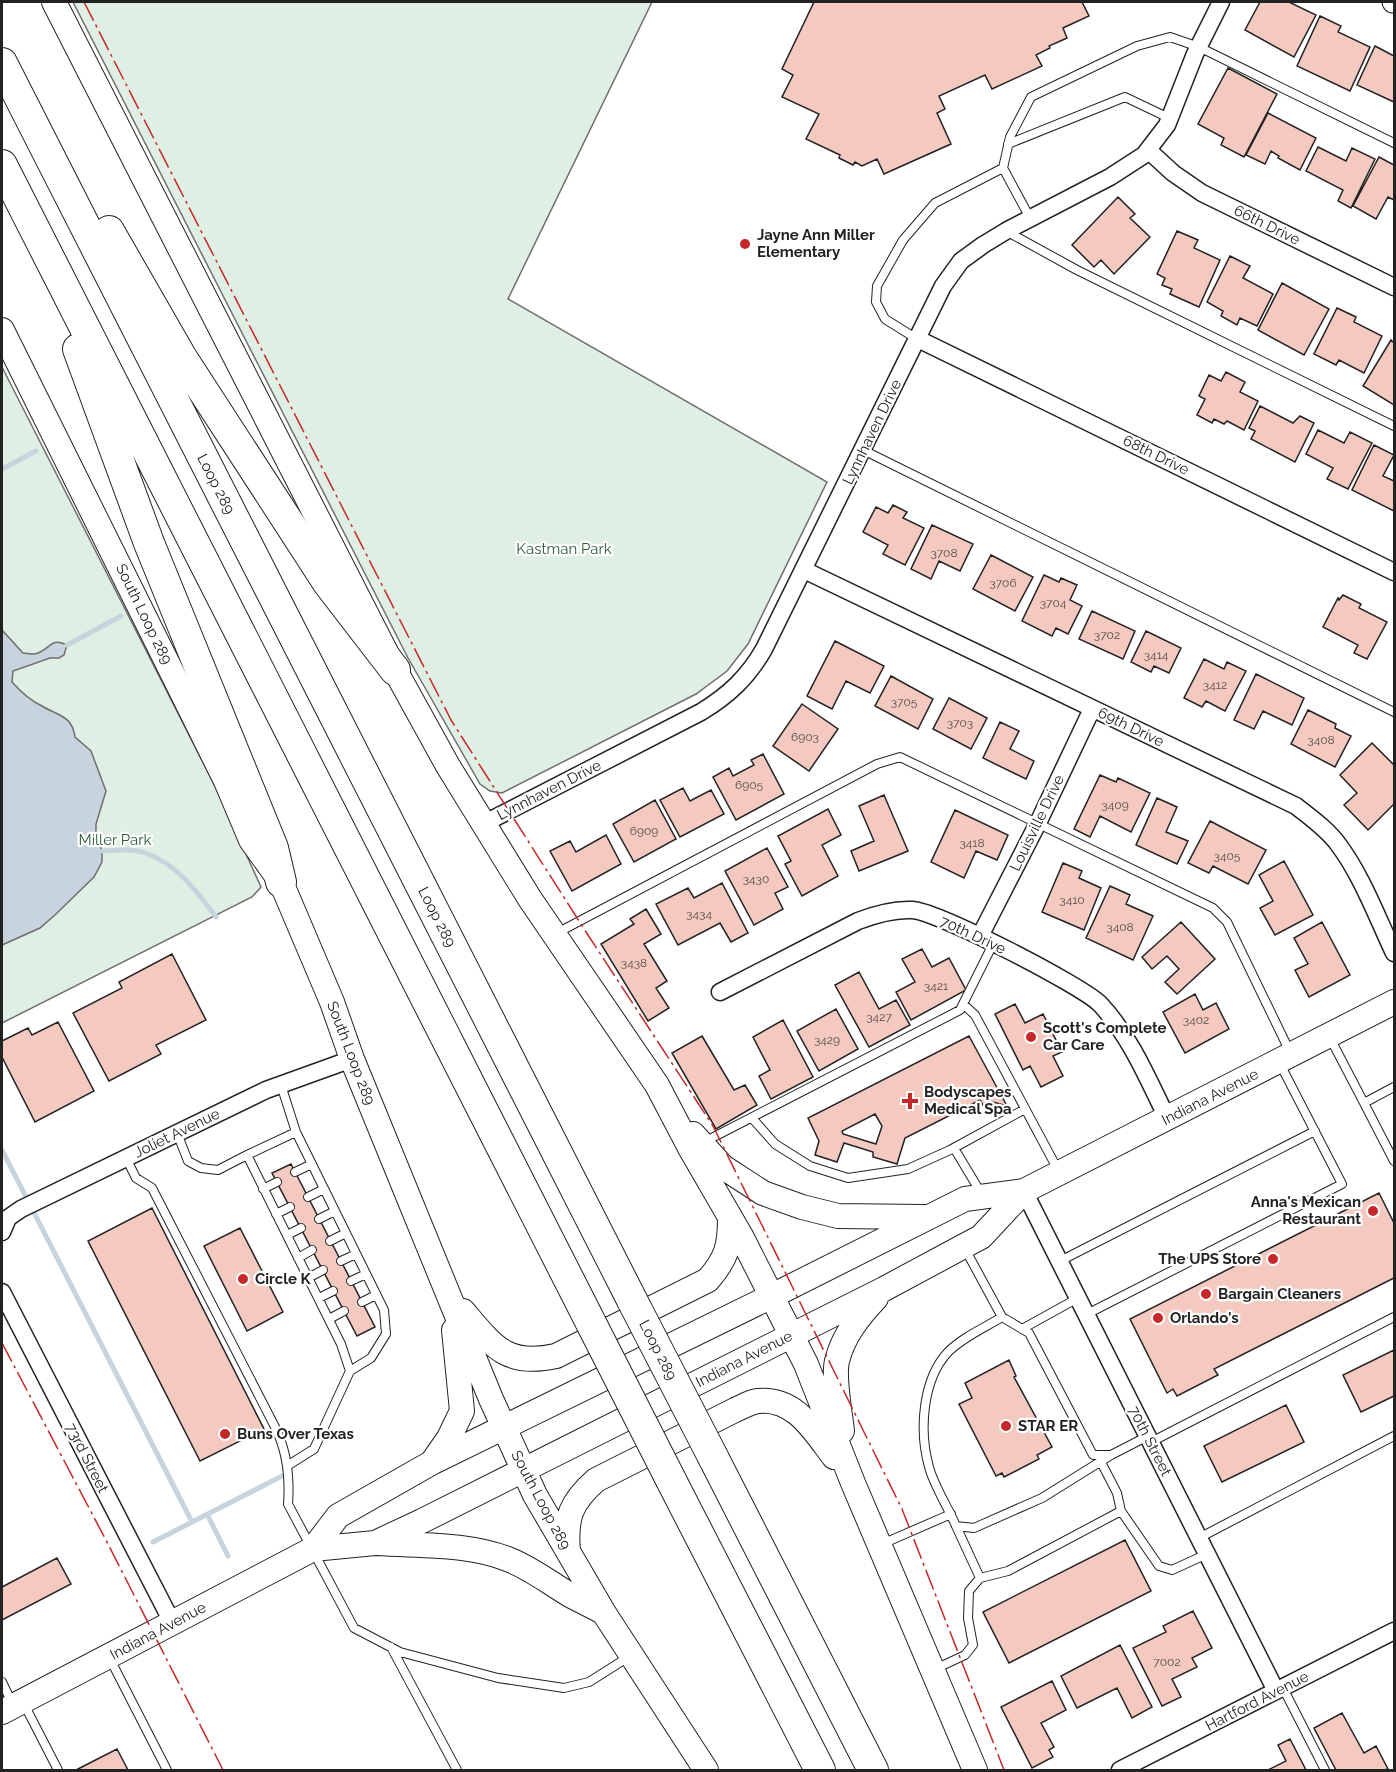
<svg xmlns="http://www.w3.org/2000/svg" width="1396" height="1772" viewBox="0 0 1396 1772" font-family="Raleway,sans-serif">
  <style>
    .green { fill: #e0efe3; stroke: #6f6f6f; stroke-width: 1.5 }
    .water { fill: #c7d3dd; stroke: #6f6f6f; stroke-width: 1.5 }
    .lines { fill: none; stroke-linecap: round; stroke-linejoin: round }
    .stream { stroke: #c7d3dd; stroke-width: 5 }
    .building { fill: #f3c9c0; stroke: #222; stroke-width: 1.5; fill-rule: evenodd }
    .service-casing { stroke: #222; stroke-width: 10 }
    .minor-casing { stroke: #222; stroke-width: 19 }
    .tertiary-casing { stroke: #222; stroke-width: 23 }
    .secondary-casing { stroke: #222; stroke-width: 26 }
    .motorway-casing { stroke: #222; stroke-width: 32 }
    .service { stroke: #fff; stroke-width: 8 }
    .minor { stroke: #fff; stroke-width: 16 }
    .tertiary { stroke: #fff; stroke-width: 21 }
    .secondary { stroke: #fff; stroke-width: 24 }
    .motorway { stroke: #fff; stroke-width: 30 }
    .motorway-bridge-casing { stroke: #222; stroke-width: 32; stroke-linecap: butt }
    .motorway-bridge { stroke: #fff; stroke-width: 30 }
    .power { stroke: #c62828; stroke-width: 1.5; stroke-dasharray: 21 4.5 3 4.5; stroke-linecap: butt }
    .poi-dot { fill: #c62828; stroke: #fff; stroke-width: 2 }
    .labels { text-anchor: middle; stroke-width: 4.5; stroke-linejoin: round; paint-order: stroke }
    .number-label { font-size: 12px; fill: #564c4a }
    .street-label { font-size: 15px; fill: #222; stroke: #fff }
    .poi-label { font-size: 15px; font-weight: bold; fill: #222; stroke: #fff; text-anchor: start }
    .park-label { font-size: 15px; fill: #2f5e38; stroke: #fff }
  </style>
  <rect width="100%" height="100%" fill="#fff"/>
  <path class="green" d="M73 2H652L508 299 827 482 748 644 727 671 696 694 502 793 490 791 480 784 408 658Z
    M2 367 215 786 261 887 252 897 2 1023Z"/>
  <path class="water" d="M2 630 23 653C26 653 30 654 34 654 50 652 49 636 67 645L64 655 59 658H50L13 671 12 682C20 691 31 701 42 706 58 716 72 715 75 737L91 751 106 791 96 824V834L102 851V862L94 877 56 914 40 928 2 945Z"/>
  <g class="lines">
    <path class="stream" d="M2 469 36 451
      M67 645 121 616
      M102 851C117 850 134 848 148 854 178 865 198 893 216 917
      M2 1150 192 1522
      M207 1514 228 1556
      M153 1542 286 1474"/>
  </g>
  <path class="building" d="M814 2H1082L1089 16 1063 28 1067 38 1049 46 1050 48 1036 55 1042 66 992 89 985 75 939 96 945 109 937 113 951 144 884 174 877 159 862 166 855 162 853 165 839 158 840 155 806 139 819 114 782 97 793 75 782 69Z
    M1260 2H1289L1316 15 1294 57 1245 30Z
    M1320 16 1341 26 1338 32 1370 47 1350 91 1297 66Z
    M1375 46 1394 56V102L1357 85Z
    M1228 68 1277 94 1244 157 1221 145 1224 138 1198 124Z
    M1268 113 1316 138 1300 170 1278 158 1279 156 1271 151 1265 164 1246 155Z
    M1318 147 1346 161 1352 148 1375 159 1351 208 1338 201 1343 190 1306 171Z
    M1379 157 1394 165V200L1388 197 1376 219 1353 206Z
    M1118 197 1135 214 1130 218 1150 237 1114 274 1101 260 1094 267 1072 245Z
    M1177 231 1198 240 1194 248 1220 260 1199 307 1170 294 1172 289 1162 285 1165 278 1157 274Z
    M1230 256 1250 266 1243 278 1273 294 1257 326 1240 318 1237 325 1221 316 1223 311 1207 302Z
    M1282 283 1329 309 1304 355 1258 330Z
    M1337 308 1356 317 1354 322 1382 336 1364 373 1339 360 1336 365 1314 354Z
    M1391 340 1394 343V405L1363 386Z
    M1226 372 1245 382 1240 392 1258 401 1244 430 1227 421 1224 424 1214 419 1212 423 1197 415 1205 399 1199 396 1209 375 1221 381Z
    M1260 406 1293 423 1300 416 1314 423 1295 462 1251 439 1255 431 1249 428Z
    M1318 430 1344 443 1350 432 1372 443 1348 489 1327 479 1333 468 1306 454Z
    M1374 445 1394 455 1383 476 1394 481V511L1352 490Z
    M893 505 907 512 903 518 924 528 905 565 883 554 888 545 863 532 876 507 888 513Z
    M932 525 973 544 960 571 939 561 931 579 911 569Z
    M991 555 1033 577 1015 611 973 589Z
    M1044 575 1059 582 1061 578 1077 585 1070 600 1082 606 1068 634 1056 628 1052 636 1022 621Z
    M1343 595 1361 604 1359 608 1387 622 1367 659 1354 653 1358 645 1323 627 1338 598 1339 600Z
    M1092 611 1135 631 1123 659 1079 639Z
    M1146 631 1181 648 1169 673 1154 666 1151 672 1131 662Z
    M835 641 884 666 870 693 846 681 832 709 807 696Z
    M1204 659 1224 669 1227 662 1246 671 1225 711 1206 701 1202 707 1184 698Z
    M1256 674 1304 698 1292 725 1263 711 1254 729 1234 720Z
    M891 676 933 699 918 729 875 706Z
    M949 698 987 718 971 749 933 729Z
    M802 704 838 729 809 771 773 746Z
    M1308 710 1336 724 1335 728 1351 736 1335 767 1291 744Z
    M1000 722 1019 731 1010 749 1034 761 1026 779 983 758Z
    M1372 743 1394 765V804L1368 830 1344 805 1357 793 1340 775Z
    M763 754 784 794 736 820 713 777 729 768 733 776 754 765 751 760Z
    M1100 775 1116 782 1118 778 1150 793 1131 832 1100 816 1090 837 1074 829Z
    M683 788 690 801 711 790 724 814 680 837 660 800Z
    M884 795 908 851 859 871 851 851 874 841 859 806Z
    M1157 798 1177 807 1166 832 1188 841 1177 864 1136 845Z
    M655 800 676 839 634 862 613 824Z
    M828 809 841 835 822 845 838 876 802 896 785 864 791 861 778 836Z
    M955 810 1008 835 997 860 976 851 964 878 931 862Z
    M1210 821 1266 850 1248 884 1213 866 1209 873 1188 863Z
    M606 835 621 864 572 891 550 851 570 841 576 852Z
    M767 848 788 887 775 893 783 909 754 925 725 871Z
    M1284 861 1313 915 1275 935 1260 908 1273 901 1259 875Z
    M1063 863 1082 871 1079 878 1101 888 1084 930 1042 912Z
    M722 883 748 933 731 942 720 923 678 945 656 904 688 888 694 898Z
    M1110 886 1130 895 1126 904 1153 916 1133 960 1086 938Z
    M646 909 661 934 644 944 667 981 656 988 669 1008 648 1021 601 944 634 924 630 919Z
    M1181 922 1215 959 1177 994 1165 982 1179 969 1167 956 1152 969 1142 957Z
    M1322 922 1350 975 1309 997 1295 970 1308 964 1294 938Z
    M922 949 932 967 949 958 966 990 911 1020 896 992 915 982 902 959Z
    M172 954 206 1020 156 1045 161 1054 109 1081 73 1013 122 988 119 982Z
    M859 972 879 1009 896 1000 910 1025 869 1047 835 985Z
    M1195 994 1203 1010 1216 1003 1229 1029 1185 1053 1163 1012Z
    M1015 1004 1025 1023 1043 1014 1062 1052 1053 1056 1063 1076 1041 1087 1030 1066 1023 1070 995 1014Z
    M836 1009 858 1049 819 1071 797 1031Z
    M783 1020 813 1077 771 1099 759 1076 770 1070 753 1037Z
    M58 1022 94 1091 35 1122 2 1057V1041L28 1028 32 1035Z
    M702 1036 734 1090 745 1085 757 1105 716 1129 672 1053Z
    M969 1036 1007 1106 993 1102 984 1107 980 1100 905 1138 897 1164 873 1157V1152L844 1143 837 1162 815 1155 819 1141 808 1118ZM875 1114 882 1126 876 1144 843 1134 842 1131Z
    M291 1164 375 1327 357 1336 272 1173Z
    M1379 1193 1394 1223V1278L1214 1369 1218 1375 1177 1396 1173 1389 1167 1393 1130 1319Z
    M152 1208 264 1429 200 1461 88 1241Z
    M240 1228 283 1312 247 1331 204 1246Z
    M1394 1350V1396L1361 1412 1343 1375Z
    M1009 1360 1016 1376 1014 1377 1052 1447 1037 1455 1039 1459 1004 1477 1002 1473 996 1476 959 1404 972 1398 965 1383Z
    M1286 1405 1304 1442 1222 1482 1204 1446Z
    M1125 1540 1151 1591 1009 1663 983 1612Z
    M57 1558 71 1584 2 1620V1587Z
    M1193 1611 1212 1648 1192 1658 1197 1667 1172 1679 1181 1697 1162 1706 1133 1648 1166 1632 1163 1626Z
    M1120 1645 1152 1707 1132 1718 1117 1688 1077 1708 1061 1676Z
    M1052 1681 1066 1710 1041 1723 1054 1747 1049 1750 1053 1757 1032 1768 1001 1707Z
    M1342 1713 1364 1753 1376 1746 1388 1769 1384 1770H1336L1314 1728Z
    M1290 1739 1306 1770H1268L1286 1761 1278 1745Z
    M117 1749 128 1770H76Z"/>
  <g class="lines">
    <defs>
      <path id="service" d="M1008 144 1125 97 1169 118
        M1003 168 1010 137 1031 97 1137 46 1170 37 1199 47 1394 143
        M1006 231 1077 270 1394 426
        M917 339 885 319 876 302 877 286 903 240 935 203 1003 168 1030 218
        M863 450 1394 712
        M555 934 877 764 900 757 1213 908 1227 922 1290 1052
        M963 1004 975 1015 1058 1170
        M1329 1036 1364 1103 1394 1087
        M281 1085 296 1132 384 1310 386 1334 371 1358 350 1371
        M1364 1103 1394 1161
        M752 1118 775 1144 810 1166 848 1178 908 1169 950 1150 1025 1109
        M177 1133 188 1161 201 1168 218 1170 247 1155 341 1344 350 1371 314 1449 287 1466
        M704 1142 960 1010 993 944
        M954 1148 981 1193
        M247 1155 296 1132
        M126 1158 136 1178 152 1188 275 1427C287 1451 290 1477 288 1504L354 1628 400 1652 498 1678 564 1688 589 1682 630 1656
        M295 1172 312 1164
        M263 1189 277 1182
        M308 1197 324 1189
        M276 1214 290 1207
        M319 1219 335 1211
        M287 1235 301 1228
        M330 1241 346 1233
        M964 1247 1002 1317 1029 1333 1093 1455H1111L1148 1436
        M298 1258 312 1250
        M341 1261 356 1254
        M1060 1261 1315 1131
        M308 1278 323 1270
        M351 1281 366 1274
        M319 1298 333 1291
        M362 1302 376 1295
        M1087 1314 1342 1184 1279 1062
        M1002 1317C984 1328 963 1337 948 1352 922 1380 919 1431 929 1467 934 1486 948 1507 956 1526L974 1528 1042 1498 1111 1455
        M329 1319 344 1311
        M1022 1329 1078 1298
        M1151 1442 1394 1317
        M1121 1511 1159 1566 1172 1570 1207 1554
        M956 1526 980 1578 1008 1571 1121 1511 1117 1493 1101 1462
        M1199 1538 1394 1436
        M882 1544 951 1514
        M391 1647 457 1770
        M110 1659 167 1770
        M933 1670 965 1655 973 1645 968 1618 969 1591 980 1578
        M2 1682 12 1703
        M1283 1688 1325 1770
        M24 1704 58 1770"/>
      <path id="minor" d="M1148 150 1173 173 1202 193 1394 287
        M918 339 1394 572
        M804 570 1296 806C1311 818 1327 829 1338 844 1362 876 1377 917 1394 953
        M483 824 701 712C729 695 748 677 764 649L943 286 961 261 983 245 1006 231 1110 177 1144 155 1167 125 1195 54 1221 2
        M980 936 1038 823 1092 709
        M720 992 858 921C876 914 893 909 912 910 937 911 1081 985 1100 1004 1130 1036 1148 1079 1167 1118
        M1024 1191 1276 1691
        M2 1232 8 1218 21 1209 266 1090 352 1059
        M2 1292 173 1624
        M1120 1770 1394 1631"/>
      <path id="tertiary" d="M1393 2H1394"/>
      <path id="secondary" d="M54 2 395 670 448 766 530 899 657 1085 690 1148 741 1236 806 1364 853 1483 975 1770
        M2 330 226 781 251 840 281 882 332 1002 352 1059 491 1399 535 1495 604 1613 706 1770
        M693 1134 723 1167 763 1193 802 1207 838 1216 924 1217
        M463 1311C493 1346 506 1367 556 1356L708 1280C727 1258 730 1246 730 1217
        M842 1431C840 1412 833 1378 837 1361 843 1336 859 1316 876 1298
        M433 1461 449 1438 462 1411 454 1330
        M377 1543C420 1546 470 1543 510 1560 532 1569 550 1583 570 1595 581 1601 592 1606 603 1612
        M313 1549 338 1516 433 1462 772 1296 965 1199 1024 1191 1394 1002
        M568 1551C565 1517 571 1502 596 1480L735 1410C742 1407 750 1402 758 1401 795 1397 814 1431 834 1457
        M2 1712 313 1549 375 1543 422 1521 884 1289 964 1246 981 1237 1024 1191"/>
      <path id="motorway" d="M2 63 633 1302
        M2 165 591 1323
        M109 231 182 358 328 583 395 670
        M78 349 149 543 273 848 281 882
        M713 1457 873 1770
        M671 1480 820 1770"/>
    </defs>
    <use href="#service" class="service-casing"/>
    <use href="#minor" class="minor-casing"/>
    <use href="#tertiary" class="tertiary-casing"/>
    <use href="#secondary" class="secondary-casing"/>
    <use href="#motorway" class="motorway-casing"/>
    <use href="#service" class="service"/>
    <use href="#minor" class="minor"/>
    <use href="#tertiary" class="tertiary"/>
    <use href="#secondary" class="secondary"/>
    <use href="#motorway" class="motorway"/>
    <defs>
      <path id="motorway-bridge" d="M633 1302 713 1457
        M591 1323 671 1480"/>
    </defs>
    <use href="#motorway-bridge" class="motorway-bridge-casing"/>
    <use href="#motorway-bridge" class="motorway-bridge"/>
    <path class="power" d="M84 2 451 720 586 932 713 1126 902 1509 1004 1770
      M2 1343 108 1544 223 1770"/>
  </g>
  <g class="poi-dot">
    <circle cx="745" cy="244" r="6"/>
    <circle cx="1031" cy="1037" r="6"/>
    <path d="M907 1092h6v6h6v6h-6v6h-6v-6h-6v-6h6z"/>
    <circle cx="1373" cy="1211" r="6"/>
    <circle cx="1273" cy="1259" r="6"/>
    <circle cx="243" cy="1279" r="6"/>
    <circle cx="1206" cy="1294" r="6"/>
    <circle cx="1158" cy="1318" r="6"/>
    <circle cx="1006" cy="1426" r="6"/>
    <circle cx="225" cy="1434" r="6"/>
  </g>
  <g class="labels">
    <g class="number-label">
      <text x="944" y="557">3708</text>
      <text x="1003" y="587">3706</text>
      <text x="1053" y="607">3704</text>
      <text x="1107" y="639">3702</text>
      <text x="1156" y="659">3414</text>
      <text x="1215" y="689">3412</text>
      <text x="904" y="706">3705</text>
      <text x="960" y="727">3703</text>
      <text x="805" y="741">6903</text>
      <text x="1321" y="744">3408</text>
      <text x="749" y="789">6905</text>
      <text x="1115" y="809">3409</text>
      <text x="644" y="835">6909</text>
      <text x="972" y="847">3418</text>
      <text x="1227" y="860">3405</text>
      <text x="756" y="883">3430</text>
      <text x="1072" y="904">3410</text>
      <text x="699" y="918">3434</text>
      <text x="1120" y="931">3408</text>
      <text x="634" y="967">3438</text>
      <text x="936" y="990">3421</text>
      <text x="879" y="1021">3427</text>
      <text x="1196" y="1024">3402</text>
      <text x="827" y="1044">3429</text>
      <text x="1167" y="1666">7002</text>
    </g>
    <g class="street-label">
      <text transform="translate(1267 225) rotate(26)" y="5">66th Drive</text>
      <text transform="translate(872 432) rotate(-64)" y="5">Lynnhaven Drive</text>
      <text transform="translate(1156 455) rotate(26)" y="5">68th Drive</text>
      <text transform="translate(216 484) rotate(63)" y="5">Loop 289</text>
      <text transform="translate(144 614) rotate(64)" y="5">South Loop 289</text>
      <text transform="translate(1131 727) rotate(26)" y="5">69th Drive</text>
      <text transform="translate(549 790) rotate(-27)" y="5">Lynnhaven Drive</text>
      <text transform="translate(1037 823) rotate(-64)" y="5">Louisville Drive</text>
      <text transform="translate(437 917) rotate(63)" y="5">Loop 289</text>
      <text transform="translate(973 935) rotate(25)" y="5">70th Drive</text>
      <text transform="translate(351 1053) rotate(69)" y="5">South Loop 289</text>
      <text transform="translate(1210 1097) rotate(-27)" y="5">Indiana Avenue</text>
      <text transform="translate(177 1133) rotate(-26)" y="5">Joliet Avenue</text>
      <text transform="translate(658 1350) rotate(63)" y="5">Loop 289</text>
      <text transform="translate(744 1359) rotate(-27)" y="5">Indiana Avenue</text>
      <text transform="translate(1150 1441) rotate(63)" y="5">70th Street</text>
      <text transform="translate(87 1458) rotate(63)" y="5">73rd Street</text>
      <text transform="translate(541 1500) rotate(62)" y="5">South Loop 289</text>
      <text transform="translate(158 1631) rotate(-28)" y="5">Indiana Avenue</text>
      <text transform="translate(1257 1701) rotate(-27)" y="5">Hartford Avenue</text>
    </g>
    <g class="poi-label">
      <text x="757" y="240">Jayne Ann Miller<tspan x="757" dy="17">Elementary</tspan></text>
      <text x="1043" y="1033">Scott's Complete<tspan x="1043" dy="17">Car Care</tspan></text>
      <text x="924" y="1097">Bodyscapes<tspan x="924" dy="17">Medical Spa</tspan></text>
      <text x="1361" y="1207" text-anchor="end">Anna's Mexican<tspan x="1361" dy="17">Restaurant</tspan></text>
      <text x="1261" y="1264" text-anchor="end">The UPS Store</text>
      <text x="255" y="1284">Circle K</text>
      <text x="1218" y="1299">Bargain Cleaners</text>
      <text x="1170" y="1323">Orlando's</text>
      <text x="1018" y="1431">STAR ER</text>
      <text x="237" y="1439">Buns Over Texas</text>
    </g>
    <g class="park-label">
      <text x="564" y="554">Kastman Park</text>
      <text x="115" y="845">Miller Park</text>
    </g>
  </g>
  <rect width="1396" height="1772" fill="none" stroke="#222222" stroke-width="6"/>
</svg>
